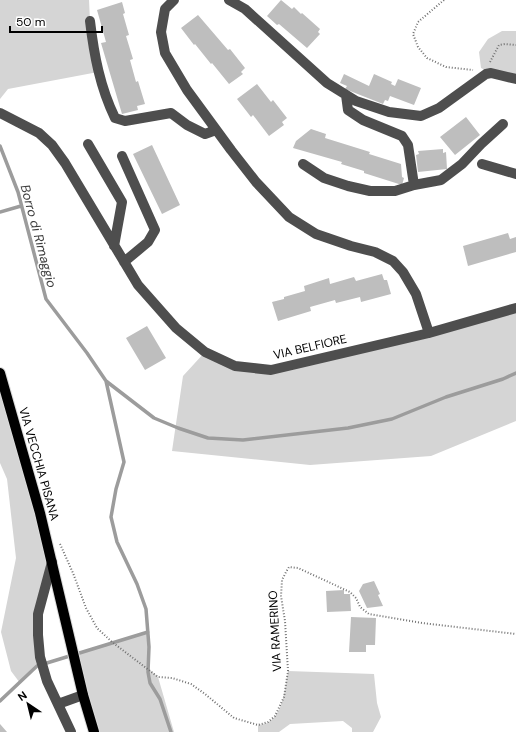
<svg xmlns="http://www.w3.org/2000/svg" width="516" height="732" viewBox="0 0 516 732" font-family="'DM Sans',sans-serif">
  <style>
    .green { fill: #d5d5d5 }
    .lines { fill: none; stroke-linecap: round; stroke-linejoin: round }
    .stream { stroke: #9c9c9c; stroke-width: 3.5 }
    .building { fill: #bebebe }
    .major-casing { stroke: #dbdbdb; stroke-width: 12 }
    .path { stroke: #707070; stroke-width: 2; stroke-dasharray: 1 2; stroke-linecap: butt }
    .minor { stroke: #4e4e4e; stroke-width: 10 }
    .major { stroke: #000; stroke-width: 10 }
    .labels { text-anchor: middle; stroke-width: 3; stroke-linejoin: round; paint-order: stroke }
    .street-label { font-size: 12px; fill: #000; stroke: #fff }
    .water-label { font-size: 13px; font-style: italic; fill: #3d3d3d; stroke: #fff }
  </style>
  <rect width="100%" height="100%" fill="#fff"/>
  <path class="green" d="M0 0H89L90 21 98 72 8 89 0 99Z
    M502 31H516V79L491 73 481 68 479 52 488 39Z
    M516 308V421L431 456 310 465 172 451 183 376 205 352 235 366 271 370Z
    M0 373 52 562 38 614 37 666 20 683 11 671 1 632 16 558 7 479 0 463Z
    M148 632 149 647 148 668 158 677 174 732H94L74 655Z
    M288 671 374 674 377 703 381 717 373 732H352V728L343 721 290 724 279 732H258V725C261 724 265 724 267 723 284 715 285 686 288 671Z"/>
  <g class="lines">
    <path class="stream" d="M0 146 18 192 46 299 87 353 106 381 124 462 116 489 111 517 117 542 137 584 146 609 149 647 148 672 150 683 160 699 171 732
      M0 212 21 206
      M106 381 154 418 178 428 208 438 243 440 348 428 392 419 446 397 503 379 516 373
      M0 701 37 666 148 632"/>
  </g>
  <path class="building" d="M281 0 292 9 294 7 301 14 302 13 320 29 318 32 320 34 307 48 279 24 277 25 267 16Z
    M122 2 125 13 123 14 129 35 126 36 133 59 130 60 136 82 138 81 145 104 137 106 138 110 122 114 101 43 106 42 97 10Z
    M198 15 228 50 230 49 245 68 241 72 243 74 229 84 212 63 211 64 195 44 194 45 181 28Z
    M344 74 369 86 374 74 392 82 391 84 395 86 398 79 421 88 414 105 390 96 388 101 385 100 383 104 345 89 347 86 340 83Z
    M257 84 271 102 273 100 287 118 282 122 284 125 269 136 253 115 251 117 237 99Z
    M466 117 480 135 455 155 440 137Z
    M311 129 326 134 325 138 370 152 369 154 401 164 402 177 404 178 402 185 364 173V171L341 164 342 162 293 148 296 141Z
    M152 145 180 205 162 214 133 154Z
    M443 149V153L446 152 447 169 418 172 416 155 419 154 418 151Z
    M508 233 510 239 516 237V252L468 266 463 246Z
    M382 274 384 280H387L391 294 361 302 360 297 336 303 335 300 310 307 311 311 278 321 272 302 284 299V297L305 291 304 286 329 278 330 284 354 277 356 281Z
    M147 326 166 358 145 370 126 338Z
    M374 581 380 594 378 595 383 606 367 608 359 591 363 584Z
    M344 590V594H350L351 611 327 612 326 591Z
    M351 617 376 618 375 645H366V652H349Z
    M0 724 7 732H0Z"/>
  <g class="lines">
    <defs>
      <path id="major" d="M0 373 40 513 83 695 94 732"/>
    </defs>
    <use href="#major" class="major-casing"/>
    <path class="path" d="M444 0 418 22 413 34 418 47 427 58 446 67 473 70
      M490 62 499 45 505 44 516 45
      M60 544 73 573 86 608 97 628 112 642 158 677 172 678 191 684 205 694 234 718 258 725 268 722 275 716 284 697 288 671 285 621 281 596 282 580 286 572 289 567 298 568 350 592 356 598 360 607 369 614 422 623 516 634"/>
    <path class="minor" d="M174 0 165 9 161 32 165 53 187 90 231 150 256 182 289 217 316 234 351 246 375 252 393 261 403 272 416 294 429 333
      M229 0 245 9 327 83 356 101 389 112 421 116 439 108 486 74 491 73 516 79
      M90 21C94 55 100 87 115 118L125 121 171 113 187 125 205 134 216 130
      M0 113 39 133 52 145 65 163 138 285 176 328 205 352 235 366 271 370 429 333 516 308
      M88 144 122 202 114 246
      M122 156 155 230 148 242 124 262
      M303 164 324 178 348 186 370 191H395L414 185 408 145 402 136 363 120 348 110 346 95
      M482 164 516 174
      M414 185 441 180 462 164 481 144 503 124
      M52 562 38 614V635L40 657 47 681 71 732
      M58 704 83 695"/>
    <use href="#major" class="major"/>
  </g>
  <g class="labels">
    <g class="street-label">
      <text transform="translate(310 347) rotate(-13)" y="4">VIA BELFIORE</text>
      <text transform="translate(39 464) rotate(74)" y="4">VIA VECCHIA PISANA</text>
      <text transform="translate(275 631) rotate(-93)" y="4">VIA RAMERINO</text>
    </g>
    <g class="water-label">
      <text transform="translate(39 236) rotate(75)" y="5">Borro di Rimaggio</text>
    </g>
  </g>
  <g transform="translate(28 704) rotate(325)" stroke="#ffffff" stroke-width="3" paint-order="stroke">
  <path d="M0-3L7 15L0 10L-7 15Z" fill="#000000"/>
  <text y="-6" font-size="11" font-weight="bold" text-anchor="middle" fill="#000000">N</text>
  </g>
  <path d="M10 26v6h92v-6" fill="none" stroke="#000000" stroke-width="2"/>
  <text x="16" y="26" font-size="12" fill="#000000" stroke="#ffffff" stroke-width="3" paint-order="stroke">50 m</text>
</svg>
